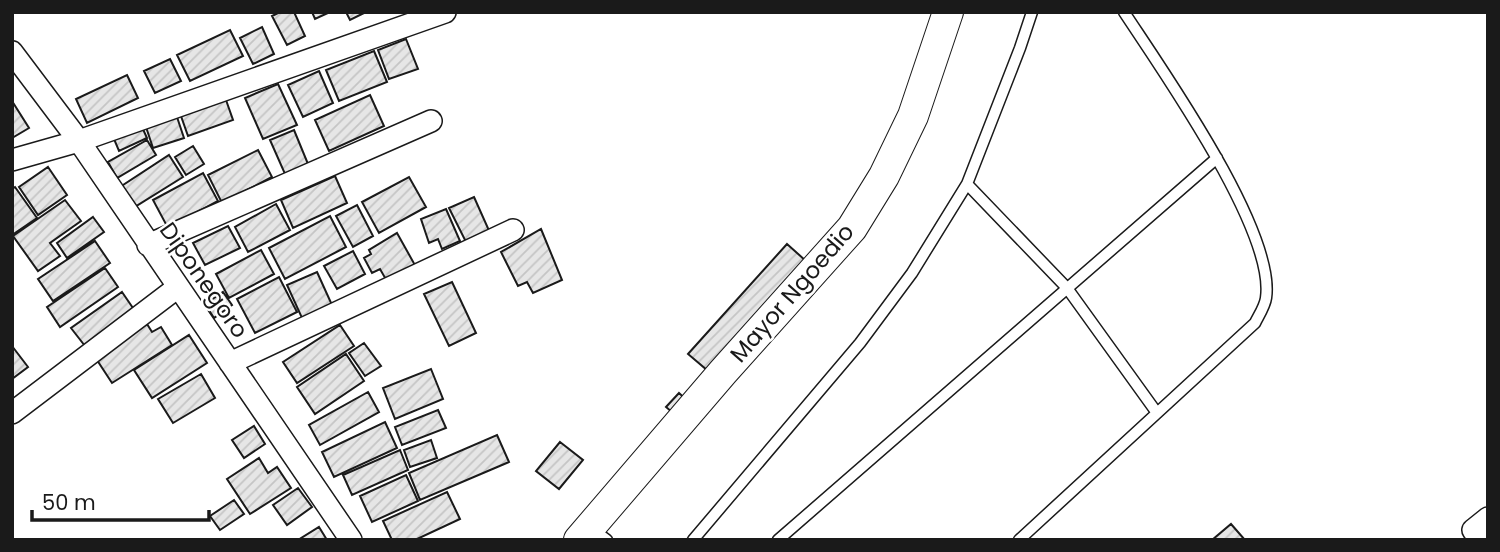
<svg xmlns="http://www.w3.org/2000/svg" width="1500" height="552" viewBox="0 0 1500 552" font-family="Poppins,sans-serif">
  <style>
    .building { fill: url(#building-hatch); stroke: #1a1a1a; stroke-width: 2 }
    .lines { fill: none; stroke-linecap: round; stroke-linejoin: round }
    .lane-casing { stroke: #1a1a1a; stroke-width: 13 }
    .street-casing { stroke: #1a1a1a; stroke-width: 24 }
    .secondary-casing { stroke: #1a1a1a; stroke-width: 32 }
    .lane { stroke: #fff; stroke-width: 10 }
    .street { stroke: #fff; stroke-width: 21 }
    .secondary { stroke: #fff; stroke-width: 30 }
    .labels { text-anchor: middle; stroke-width: 5; stroke-linejoin: round; paint-order: stroke }
    .street-label { font-size: 23px; fill: #1a1a1a; stroke: #fff }
  </style>
  <defs>
    <pattern id="building-hatch" width="6" height="6" patternUnits="userSpaceOnUse" patternTransform="scale(1.75)"><rect width="6" height="6" fill="#e6e6e6"/><path d="M-1 1l2-2M0 6l6-6M5 7l2-2" fill="none" stroke="#c5c5c5"/></pattern>
  </defs>
  <rect width="100%" height="100%" fill="#fff"/>
  <path class="building" d="M280 12H294L305 36 287 45 272 16Z
    M312 12H330L315 19Z
    M346 12H366L350 20Z
    M262 27 274 54 253 64 240 38Z
    M230 30 243 56 190 81 177 55Z
    M406 39 418 69 389 79 378 50Z
    M374 51 387 82 339 101 326 70Z
    M170 59 181 81 155 93 144 71Z
    M319 71 333 103 303 117 288 85Z
    M127 75 138 98 87 123 76 99Z
    M278 84 297 125 263 139 245 98Z
    M370 95 384 126 329 151 315 120Z
    M226 100 233 120 188 136 181 116Z
    M12 101 29 128 12 138Z
    M177 117 184 138 153 148 146 127Z
    M142 127 147 138 119 151 114 139Z
    M294 130 308 164 285 174 270 140Z
    M147 140 156 155 117 178 108 162Z
    M193 146 204 164 186 175 175 157Z
    M258 150 272 177 222 203 208 175Z
    M169 155 183 177 133 208 120 187Z
    M48 167 67 195 38 215 19 187Z
    M203 173 218 201 168 228 153 200Z
    M335 176 347 203 293 228 281 200Z
    M409 177 426 207 379 233 362 202Z
    M15 187 37 218 12 235V189Z
    M474 197 491 235 468 246 449 208Z
    M65 200 81 221 50 243 60 256 38 271 13 236Z
    M276 204 290 230 248 252 235 227Z
    M357 205 373 236 353 247 336 216Z
    M446 209 460 241 442 249 438 239 429 243 421 219Z
    M330 216 346 247 285 279 269 248Z
    M93 217 104 232 67 258 57 243Z
    M228 226 240 248 205 265 193 243Z
    M541 229 562 280 533 293 527 282 518 286 501 252Z
    M397 233 416 267 388 283 380 269 372 273 364 258 371 254 369 250Z
    M95 241 110 263 53 301 38 279Z
    M787 244 806 261 707 370 688 354Z
    M261 250 274 274 229 298 216 274Z
    M353 251 365 274 337 289 324 266Z
    M105 268 118 287 60 327 47 307Z
    M317 272 332 305 302 318 287 285Z
    M279 277 297 312 255 333 237 299Z
    M452 282 476 333 449 346 424 294Z
    M122 292 135 311 85 346 71 328Z
    M223 292 232 305 214 318 205 304Z
    M147 324 152 332 161 327 172 345 112 383 95 357Z
    M340 325 354 346 297 383 283 362Z
    M189 335 207 363 152 398 134 370Z
    M364 343 381 366 365 376 349 353Z
    M12 346 28 367 12 379Z
    M346 354 364 381 315 414 297 387Z
    M431 369 443 399 395 419 383 388Z
    M201 374 215 398 173 423 158 399Z
    M368 392 379 412 320 445 309 425Z
    M679 393 691 404 679 418 666 407Z
    M438 410 446 428 402 445 395 427Z
    M385 422 397 448 334 477 322 452Z
    M254 426 265 444 244 458 232 440Z
    M497 435 509 462 420 500 409 473Z
    M431 440 437 458 410 467 404 450Z
    M560 442 583 460 559 489 536 471Z
    M400 450 408 470 352 495 343 475Z
    M259 458 268 473 277 467 291 488 250 514 227 479Z
    M406 475 418 501 372 522 360 496Z
    M298 488 312 507 287 525 273 505Z
    M447 492 460 519 415 540H392L383 521Z
    M234 500 244 514 220 530 210 516Z
    M1231 524 1245 540H1212Z
    M319 527 327 540H298Z"/>
  <g class="lines">
    <defs>
      <path id="lane" d="M967 184 1067 288 1157 413
        M591 528 607 540
        M693 540 860 343 912 273 967 184 1020 48 1032 12
        M778 540 1217 158
        M1019 540 1255 323C1259 315 1265 306 1266 298 1276 231 1162 70 1124 12"/>
      <path id="street" d="M12 52 79 141 351 540
        M12 160 79 141 445 12
        M148 245 431 121
        M230 363 513 230
        M12 413 178 287
        M1480 540 1473 530 1488 518"/>
      <path id="secondary" d="M579 540 723 372 852 228 884 176 913 116 948 12"/>
    </defs>
    <use href="#lane" class="lane-casing"/>
    <use href="#street" class="street-casing"/>
    <use href="#secondary" class="secondary-casing"/>
    <use href="#lane" class="lane"/>
    <use href="#street" class="street"/>
    <use href="#secondary" class="secondary"/>
  </g>
  <g class="labels">
    <g class="street-label">
      <text transform="translate(204 280) rotate(55)" y="8">Diponegoro</text>
      <text transform="translate(792 293) rotate(-49)" y="8">Mayor Ngoedio</text>
    </g>
  </g>
  <rect width="1500" height="552" fill="none" stroke="#1a1a1a" stroke-width="28"/>
  <path d="M32 510v10h177v-10" fill="none" stroke="#1a1a1a" stroke-width="3.5"/>
  <text x="42" y="510" font-size="21" fill="#1a1a1a" stroke="#ffffff" stroke-width="5" paint-order="stroke">50 m</text>
</svg>
